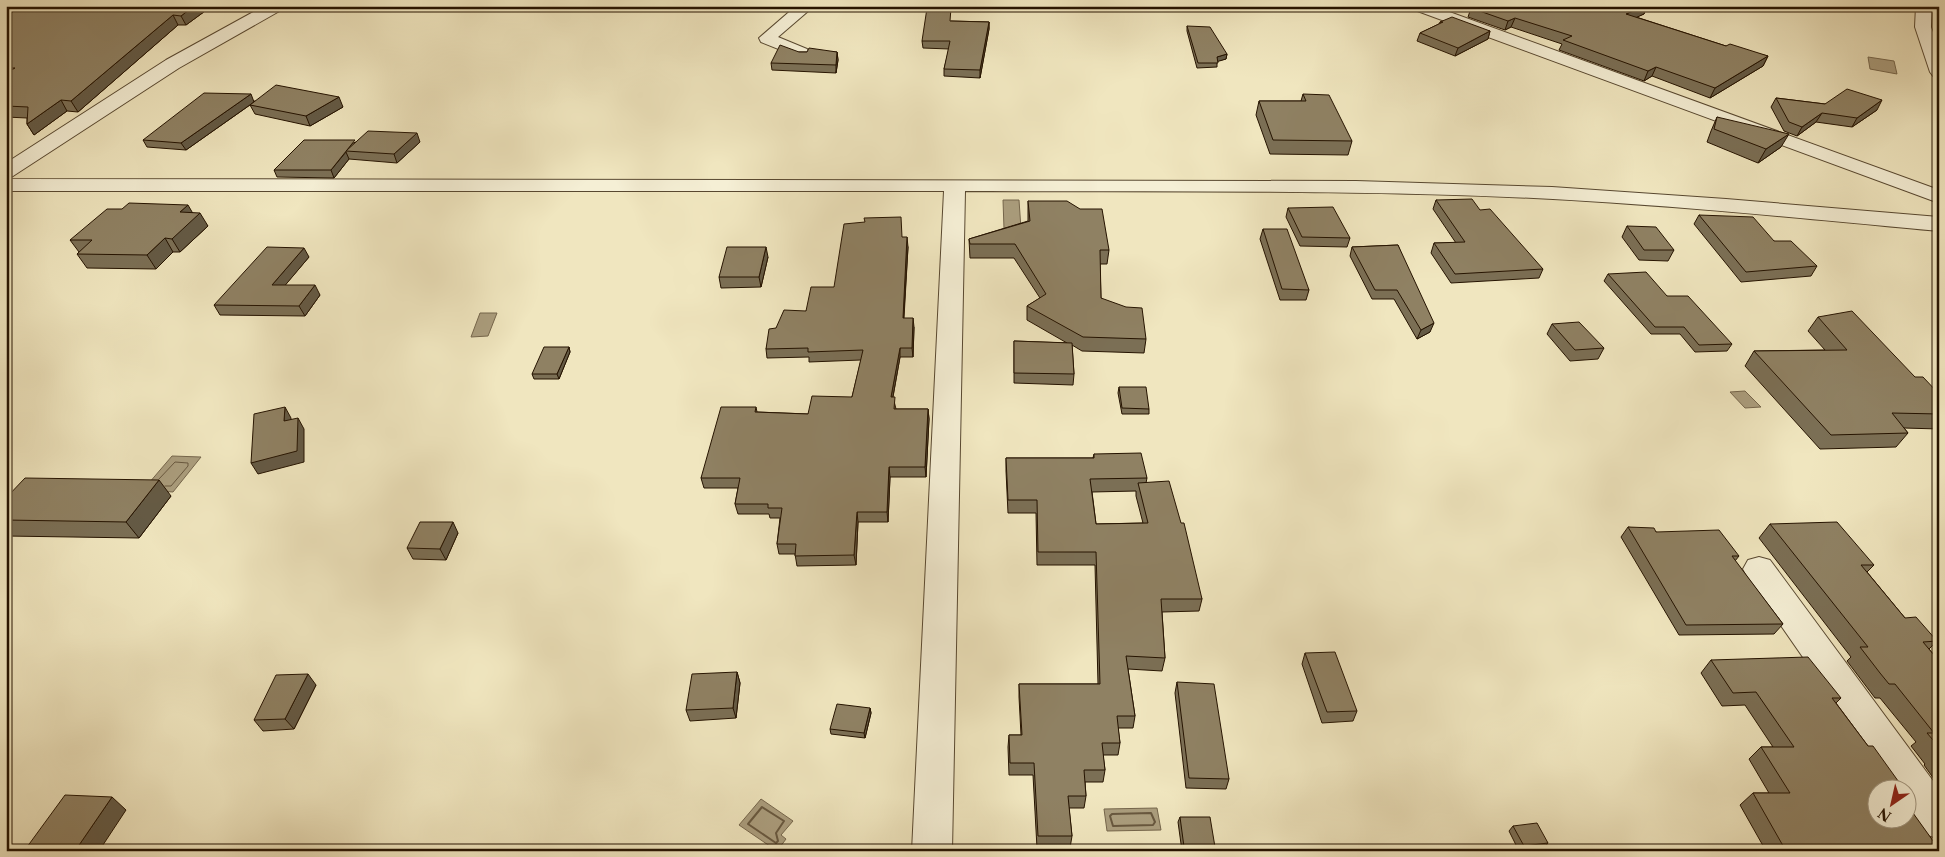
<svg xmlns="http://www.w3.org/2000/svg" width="1945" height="857" viewBox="0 0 1945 857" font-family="'Libre Caslon Text',serif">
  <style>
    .water { fill: #ab9e7e; stroke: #75664c }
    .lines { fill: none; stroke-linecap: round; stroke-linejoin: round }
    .shore-far1 { stroke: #68583f; stroke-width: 1 }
    .shore { stroke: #68583f; stroke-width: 2 }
    .street-casing { stroke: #584830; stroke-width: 2 }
    .street { fill: #f5efd5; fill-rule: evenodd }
    .wall { fill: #7b6f55; stroke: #251300; fill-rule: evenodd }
    .shaded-wall { fill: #645a45; stroke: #251300 }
    .building { fill: #8f8163; stroke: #251300 }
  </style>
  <rect width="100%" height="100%" fill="#f0e6bf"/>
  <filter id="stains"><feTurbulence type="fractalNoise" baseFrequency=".004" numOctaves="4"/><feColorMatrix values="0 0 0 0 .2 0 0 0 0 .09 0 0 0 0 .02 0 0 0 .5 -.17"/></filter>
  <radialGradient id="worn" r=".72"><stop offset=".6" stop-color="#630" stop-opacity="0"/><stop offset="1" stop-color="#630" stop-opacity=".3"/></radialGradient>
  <path class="water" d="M1868 57 1894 61 1897 74 1870 69Z
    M1003 200H1019L1021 229H1004Z
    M480 313H497L488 336 471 337Z
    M1745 391 1761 407 1745 408 1730 392Z
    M172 456 201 457 173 492 143 490Z
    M761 799 793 821 781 835 786 839 777 851 739 825Z
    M1157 808 1161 830 1107 831 1104 809Z"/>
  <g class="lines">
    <path class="shore-far1" d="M159 479 175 462 188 463V466L171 486H165"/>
    <path class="shore" d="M762 807 784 821 776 833 778 841 776 843 748 824Z
      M1151 813 1155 822 1153 825 1113 826 1110 816 1112 814Z"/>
    <defs>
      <path id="street" d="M264 6H285L283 9 179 68 13 176 6 178V163L166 60Z
        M796 6H814L778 37 807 49 809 53 807 57 801 58 761 42 759 38Z
        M1410 6H1433L1939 190V203L1412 9Z
        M1916 6H1932L1931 27 1939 48V77L1933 76 1930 72 1915 27Z
        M6 179 1356 181 1552 187 1726 199 1939 217V231C1810 219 1682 206 1553 199 1357 189 1161 192 965 191L952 851H912L944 191H6Z
        M1759 557 1770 560 1939 789V839L1925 834 1908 808V790H1895L1748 578 1743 569 1748 560Z"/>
    </defs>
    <use href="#street" class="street-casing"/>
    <use href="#street" class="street"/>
  </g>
  <path class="wall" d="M25 6H212L186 25H178L78 112 67 111 34 135 27 124V118L6 117V15Z
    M1475 6H1647L1644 14 1636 17 1726 46 1768 56 1763 66 1710 98 1652 76 1644 81 1559 50 1562 44 1511 27 1505 30 1468 17 1471 8Z
    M951 21 989 22V29L980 78 944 76V69L949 49 923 48 922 41Z
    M1440 22 1490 31 1488 39 1455 56 1417 41 1420 33 1439 24Z
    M1187 26 1227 54 1226 59 1217 61V67L1197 68 1187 31Z
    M799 52H837L838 60 836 73 772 70 771 63Z
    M1303 94 1352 141 1348 155 1270 154 1256 115 1259 101H1301Z
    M1776 98 1825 104 1877 110 1852 127 1816 122 1797 136 1784 131 1771 107Z
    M254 101 343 107 310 126 255 114 250 105 186 150 147 147 143 140Z
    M1717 117 1781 147 1758 163 1707 142 1711 131Z
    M356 142H420L397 163 349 159 334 178 277 177 274 170Z
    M1436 200 1480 210 1543 269 1539 278 1451 283 1431 253 1434 243H1456L1433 209Z
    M1028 201 1109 250 1107 264H1100L1101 298 1146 339 1144 353 1082 351 1072 345 1074 374 1073 385 1014 383V341L1067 343 1027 320V306L1040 298 1014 258H970L969 239 1028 221Z
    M1288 208 1350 238 1347 247 1300 246 1286 217Z
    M193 213 208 226 180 252H173L156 269 87 268 77 254 79 252 70 240Z
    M1699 215 1774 241 1817 266 1811 276 1741 282 1694 224Z
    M1627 226 1674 250 1668 261 1639 260 1622 237Z
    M1263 229 1309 290 1306 300H1280L1260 239Z
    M902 237 908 247 904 318 914 327 913 357H900L893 397 896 409H928L929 419 926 477H890L888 522H858L856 565 797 566 795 554H779L777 544 780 518H770L769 514H738L735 504 738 488H704L701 478 756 407 757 412 808 414 852 397 861 360 809 362V357L767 358 766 349 776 328 806 311 834 287Z
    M1398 245 1430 332 1417 339 1394 299H1372L1350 256 1352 247Z
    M309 257 285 285 320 295 305 316 220 315 214 305Z
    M768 257 761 287 721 288 719 277Z
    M1608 274 1667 296 1732 344 1727 351 1695 352 1680 334H1651L1604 281Z
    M1818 317 1939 414V429L1904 428 1908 433 1896 447 1820 449 1745 366 1754 351 1825 350 1808 331Z
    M1552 324 1604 348 1598 359 1570 361 1547 334Z
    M569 347 570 352 559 379H534L532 374Z
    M1119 387 1149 409V414H1122L1118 393Z
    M1094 454 1147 478 1146 483 1202 599 1199 611 1162 612 1165 658 1162 671 1128 669 1135 716 1133 728H1118L1120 743 1118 755H1103L1105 770 1103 782H1085L1086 796 1084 808H1069L1072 836 1070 848H1037L1033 775H1009L1008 747 1009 735H1021L1019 697V684H1098L1095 565H1037L1036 513H1008L1006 471V458H1093ZM1136 491V496L1143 523 1096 524 1092 492Z
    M171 496 139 538 6 536V498Z
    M1770 524 1874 565 1867 572 1905 618 1937 641 1929 649 1939 661V786L1924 765 1925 764 1911 746 1916 742 1880 698H1875L1847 661 1851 657 1759 538Z
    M1628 527 1656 532 1739 556 1735 561 1783 624 1774 634 1679 635 1621 537Z
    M458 533 446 560 413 559 407 548Z
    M1305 653 1357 711 1353 721 1322 723 1302 664Z
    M1711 660 1841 698 1836 703 1868 746 1901 785 1896 790 1939 851H1766L1740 805 1753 793H1769L1749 759 1761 747H1773L1745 705 1722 706 1701 673Z
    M737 672 740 683 736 718 690 721 686 710Z
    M1177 682 1229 779 1226 789 1186 788 1175 693Z
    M316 685 294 729 263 731 254 720Z
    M870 708 871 713 865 738 831 734 830 729Z
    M1180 817 1215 847 1214 851H1182L1178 822Z
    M1513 826 1548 843 1544 848 1519 851 1509 831Z"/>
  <path class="shaded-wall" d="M194 6H212L186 25 181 16Z
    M1645 6H1647L1644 14 1622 24 1626 14Z
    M173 15 178 25 78 112 71 101Z
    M1515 18 1511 27 1505 30 1508 21Z
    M989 22V29L980 78V70Z
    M1490 31 1488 39 1455 56 1458 48Z
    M837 52 838 60 836 73V65Z
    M1227 54 1226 59 1216 62 1217 57Z
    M1768 56 1763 66 1710 98 1715 88Z
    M1656 67 1652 76 1644 81 1648 71Z
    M251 94 254 102 186 150 181 143Z
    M339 97 343 107 310 126 306 116Z
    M61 100 67 111 34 135 27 124Z
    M1882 100 1877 110 1852 127 1857 118Z
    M1822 113 1816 122 1797 136 1802 127Z
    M417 133 420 142 397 163 394 154Z
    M1789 134 1781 147 1758 163 1766 149Z
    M346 152 349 159 334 178 331 170Z
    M188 205 195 217 200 213 208 226 180 252 172 239 180 212Z
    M907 237 908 247 903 327V318Z
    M165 238 173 252 156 269 147 255Z
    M766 247 768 257 761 287 759 277Z
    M304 248 309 257 277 295 272 285Z
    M315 285 320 295 305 316 299 306Z
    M913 318 914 327 913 357 912 348Z
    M1434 323 1430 332 1417 339 1421 330Z
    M569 347 570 352 559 379 557 374Z
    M900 348V357L891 407V397Z
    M285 407 291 418V432L284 421Z
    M928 409 929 419 926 477 925 467Z
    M298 418 304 429V462L258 474 251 463Z
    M889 467 890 477 888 522 887 512Z
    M159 480 171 496 139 538 126 522Z
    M857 512 858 522 856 565 854 555Z
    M453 522 458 533 446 560 440 549Z
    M737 672 740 683 736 718 733 708Z
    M308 674 316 685 294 729 285 719Z
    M870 708 871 713 865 738 864 733Z
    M112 797 126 810 99 851H75Z"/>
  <path class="building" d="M25 6H194L181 16 173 15 71 101 61 100 27 124 28 107 6 106V73L15 68H6V15Z
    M1475 6H1645L1626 14 1726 46 1730 44 1768 56 1715 88 1656 67 1648 71 1563 40 1572 36 1515 18 1508 21 1471 8Z
    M927 8H951L950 21 989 22 980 70 944 69 950 41H922Z
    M1452 17 1490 31 1458 48 1420 33 1443 22H1440Z
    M1187 26 1210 27 1227 54 1217 57 1218 63H1198Z
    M780 45 799 52H807L809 48 837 52 836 65 771 63Z
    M276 85 339 97 306 116 250 105Z
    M1847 89 1882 100 1857 118 1822 113 1802 127 1789 122 1776 98 1825 104Z
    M204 93 251 94 181 143 143 140Z
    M1303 94 1329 95 1352 141 1273 140 1259 101H1306Z
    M1717 117 1789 134 1766 149 1714 129Z
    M368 131 417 133 394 154 346 151Z
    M304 140H355L331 170H274Z
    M1472 199 1480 210 1490 209 1543 269 1455 274 1434 243 1465 242 1436 200Z
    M1028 201H1067L1080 209H1102L1109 250H1100L1101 298 1126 307 1142 308 1146 339 1083 337 1027 306 1046 294 1015 244H970L969 239 1030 221Z
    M129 203 188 205 180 212 200 213 172 239 165 238 147 255 77 254 92 240H70L107 209H122Z
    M1333 207 1350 238 1302 237 1288 208Z
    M1699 215 1753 217 1774 241H1791L1817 266 1746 272Z
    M901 217 902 237H907L903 318H913L912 348H900L891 397H895L894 409H928L925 467H889L887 512H857L854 555 795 556 796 544H777L782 508H768V504H735L740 478H701L721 407H756L755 412 808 414 812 396 852 397 863 350 808 352V348L766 349 769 329 776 328 784 310 806 311 811 287H834L844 224 865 222 864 218Z
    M1627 226 1656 227 1674 250H1644Z
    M1263 229H1287L1309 290 1282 289Z
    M1398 245 1434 323 1421 330 1397 290H1375L1352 247Z
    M267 247 304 248 272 285H315L299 306 214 305Z
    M727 247H766L759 277H719Z
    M1646 272 1667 296H1688L1732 344 1699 345 1684 327H1655L1608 274Z
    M1852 311 1915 377H1923L1939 394V414L1892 413 1908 433 1831 435 1754 351 1847 350 1818 317Z
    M1579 322 1604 348 1575 350 1552 324Z
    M1014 341 1072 343 1074 374 1014 373Z
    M544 347H569L557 374H532Z
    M1119 387H1146L1149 409 1122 408Z
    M285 407 284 421 298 418 297 451 251 463 254 414Z
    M1141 453 1147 478 1090 479 1096 524 1148 523 1138 483 1169 481 1181 523H1184L1202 599H1161L1165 658 1126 656 1135 716H1117L1120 743H1102L1105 770H1084L1086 796H1068L1072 836H1038L1034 763H1010L1009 735H1022L1019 684H1100L1096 552H1038L1037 500H1008L1006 458H1094V454Z
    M25 478 159 480 126 522 6 520V498Z
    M420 522H453L440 549 407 548Z
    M1837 522 1874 565H1861L1905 618 1916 617 1937 641 1923 642 1939 661V747L1927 733H1934L1895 684H1889L1880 673 1860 647H1868L1770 524Z
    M1628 527 1654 528 1656 532 1719 530 1739 556H1732L1783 624 1686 625Z
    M1335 652 1357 711 1327 712 1305 653Z
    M1808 657 1841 698H1832L1868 746H1873L1901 785H1892L1896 790H1878V820H1908V806L1936 845H1939V851H1786L1753 793H1790L1761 747H1794L1756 692 1733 693 1711 660Z
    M737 672 733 708 686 710 692 674Z
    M308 674 285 719 254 720 276 675Z
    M1177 682 1214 684 1229 779 1189 778Z
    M837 704 870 708 864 733 830 729Z
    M65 795 112 797 75 851H6V847H27Z
    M1180 817H1210L1215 847H1184Z
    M1537 823 1548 843 1524 846 1513 826Z"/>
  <rect width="1945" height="857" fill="none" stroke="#f0e6bf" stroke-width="25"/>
  <rect x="8" y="8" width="1930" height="842" fill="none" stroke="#251300" stroke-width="2.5"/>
  <rect x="12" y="12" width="1920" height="832" fill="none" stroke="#251300"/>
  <g transform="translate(1892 804) rotate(214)"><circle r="24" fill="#f5efd5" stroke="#a29780"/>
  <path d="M0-4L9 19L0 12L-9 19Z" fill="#8f2418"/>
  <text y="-8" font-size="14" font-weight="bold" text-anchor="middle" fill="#251300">N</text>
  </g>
  <rect width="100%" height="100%" filter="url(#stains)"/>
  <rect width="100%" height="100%" fill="url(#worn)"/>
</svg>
